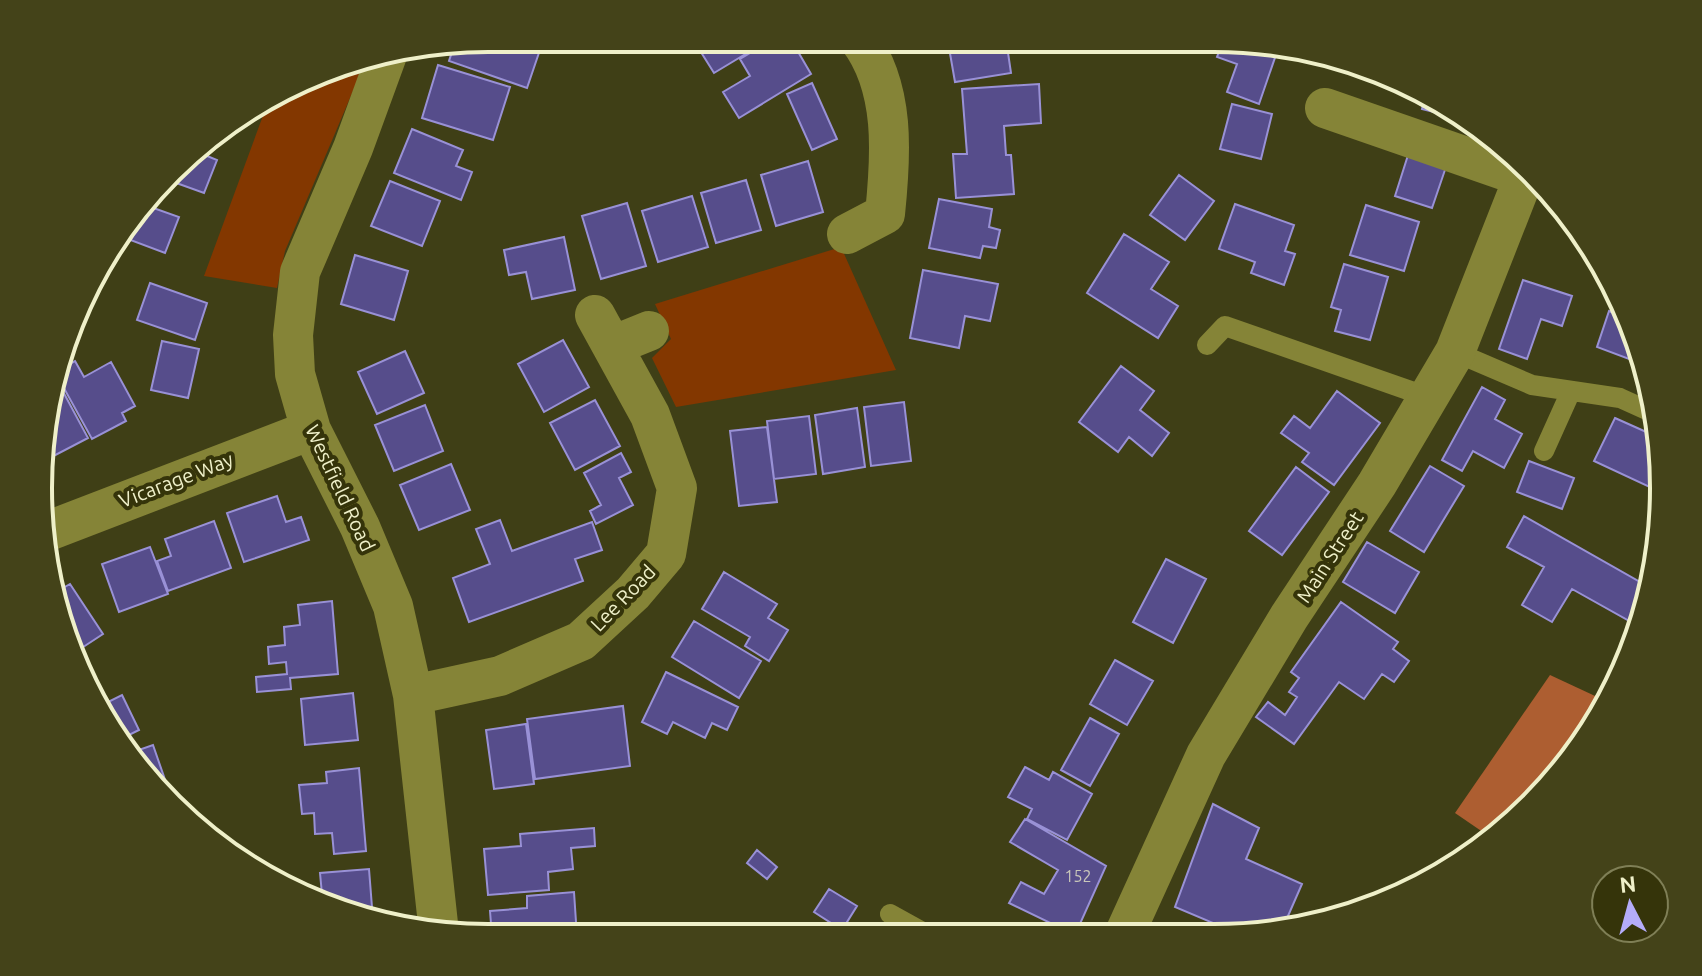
<svg xmlns="http://www.w3.org/2000/svg" width="1702" height="976" viewBox="0 0 1702 976" font-family="Ubuntu,sans-serif">
  <style>
    .green { fill: #833700 }
    .forest { fill: #ad5e31 }
    .building { fill: #564d8b; stroke: #9991d6; stroke-width: 2 }
    .lines { fill: none; stroke-linecap: round; stroke-linejoin: round }
    .lane { stroke: #858437; stroke-width: 20 }
    .street { stroke: #858437; stroke-width: 40 }
    .labels { text-anchor: middle; stroke-width: 8; stroke-linejoin: round; paint-order: stroke }
    .number-label { font-size: 16px; fill: #c9c7ba }
    .street-label { font-size: 20px; fill: #eff0c9; stroke: #35340a }
    .rim { fill: none; stroke: #eff0c9; stroke-width: 4 }
  </style>
  <rect width="100%" height="100%" fill="#3f3f16"/>
  <path class="green" d="M367 58 285 251 277 288 204 276 268 102 344 62Z
    M841 247 896 370 676 407 652 358 671 339 655 304Z"/>
  <path class="forest" d="M1550 675 1608 702 1603 713 1533 806 1493 839 1455 813Z"/>
  <path class="building" d="M488 38H544L527 88 449 61 455 43Z
    M699 38H772L714 73 694 41Z
    M775 38H790L811 74 739 118 723 92 750 76 740 59Z
    M967 39H1006L1011 73 955 82 948 42Z
    M1224 39 1279 46 1259 104 1227 92 1237 64 1217 57Z
    M438 65 510 87 493 140 422 118Z
    M812 83 837 139 812 150 787 94Z
    M1039 84 1041 123 1004 126 1006 155H1011L1014 194 956 198 953 154H967L962 89Z
    M1426 92 1439 99 1462 119 1422 109Z
    M1232 104 1272 114 1261 159 1220 149Z
    M412 129 463 150 456 166 472 172 461 200 394 173Z
    M195 151 217 160 204 193 168 180Z
    M1409 152 1447 164 1432 208 1395 196Z
    M808 161 823 212 776 226 761 175Z
    M1179 175 1214 201 1185 240 1150 215Z
    M746 180 761 230 716 243 701 193Z
    M390 181 440 201 422 246 371 226Z
    M692 196 708 247 658 262 642 211Z
    M939 199 992 209 989 227 1000 230 996 248 983 246 980 258 929 248Z
    M627 203 646 266 601 279 582 216Z
    M1235 204 1294 225 1285 251 1295 254 1284 285 1251 273 1255 262 1219 249Z
    M145 205 179 217 165 253 125 238 133 217Z
    M1366 205 1419 222 1404 271 1350 255Z
    M1124 234 1169 262 1151 289 1178 306 1158 338 1087 293Z
    M564 237 575 290 532 299 526 272 509 275 504 250Z
    M355 255 408 271 394 320 341 304Z
    M1344 264 1388 277 1370 340 1335 331 1341 310 1331 307Z
    M923 270 998 284 990 321 965 316 959 348 910 338Z
    M1523 280 1572 296 1562 326 1541 319 1527 359 1499 349Z
    M150 283 207 303 195 340 137 320Z
    M1609 311 1621 316 1645 365 1597 347Z
    M563 340 589 387 544 412 518 364Z
    M162 341 199 349 188 398 151 390Z
    M405 351 424 393 377 414 358 372Z
    M75 361 84 377 111 362 135 406 122 413 126 421 92 439 55 372Z
    M1121 366 1154 391 1140 410 1169 433 1152 456 1129 437 1118 452 1079 422Z
    M53 373 88 438 44 461Z
    M1482 387 1505 400 1495 419 1522 434 1504 468 1473 451 1462 471 1442 460Z
    M1337 391 1380 423 1334 485 1302 462 1309 453 1281 433 1294 416 1310 428Z
    M595 400 620 446 575 470 550 423Z
    M904 402 911 461 871 466 864 407Z
    M425 405 443 451 394 471 375 425Z
    M857 408 865 467 823 474 815 415Z
    M809 416 816 474 774 479 767 421Z
    M1615 418 1653 435 1656 490 1594 461Z
    M767 427 777 502 739 506 730 431Z
    M621 453 631 472 619 478 633 505 596 524 590 511 601 505 584 473Z
    M1529 461 1574 478 1562 509 1517 492Z
    M451 464 470 510 419 530 400 485Z
    M1430 466 1464 486 1424 552 1390 531Z
    M1296 467 1329 492 1282 555 1249 531Z
    M277 496 286 522 301 517 309 540 244 562 227 513Z
    M1524 516 1647 586 1633 623 1572 589 1552 622 1522 605 1544 567 1507 547Z
    M500 520 512 551 592 522 602 550 575 559 583 581 469 622 453 578 490 564 476 529Z
    M214 521 231 568 168 591 157 561 171 556 165 539Z
    M1367 542 1419 572 1395 613 1343 582Z
    M150 547 168 594 119 612 102 564Z
    M1166 559 1206 579 1173 643 1133 622Z
    M724 572 777 604 768 618 788 630 769 661 745 646 750 637 702 609Z
    M70 584 103 634 71 655 56 592Z
    M332 601 338 674 290 678 291 689 257 692 256 677 287 674 286 662 269 664 268 647 285 645 284 627 300 625 298 605Z
    M1341 602 1398 642 1393 649 1409 661 1394 682 1382 674 1364 699 1339 682 1294 744 1256 717 1268 702 1285 715 1297 697 1289 692 1299 678 1291 672Z
    M694 621 761 661 739 698 672 657Z
    M1115 660 1153 681 1127 725 1090 704Z
    M666 672 738 707 727 730 712 723 705 738 673 722 667 734 642 722Z
    M353 693 358 740 305 745 301 699Z
    M122 695 139 730 121 739 100 706Z
    M623 706 630 766 535 779 527 719Z
    M1090 718 1119 734 1090 786 1061 770Z
    M526 724 534 784 494 789 486 730Z
    M153 745 171 797 166 798 149 784 130 753Z
    M1025 767 1049 780 1053 772 1092 794 1067 840 1027 819 1032 809 1008 797Z
    M359 768 366 851 334 854 332 833 315 834 314 813 302 814 299 785 327 783 326 772Z
    M1213 804 1259 828 1246 859 1302 884 1281 932 1253 934 1232 926 1227 929 1175 907Z
    M1025 819 1106 866 1075 935 1009 903 1021 882 1044 894 1058 870 1010 842Z
    M594 828 595 846 571 848 573 869 548 872 549 890 488 895 484 849 521 846 520 834Z
    M757 850 777 867 767 879 747 863Z
    M369 869 373 920 344 914 323 905 320 873Z
    M829 889 857 906 842 930 814 912Z
    M574 892 577 937H492L490 911 527 908V896Z"/>
  <g class="lines">
    <path class="lane" d="M1207 345 1225 326 1428 397
      M1455 352 1532 385 1620 398 1651 412
      M1544 451 1571 391
      M890 914 928 935"/>
    <path class="street" d="M387 55 353 148 300 272 293 335 295 374 311 430 360 527 393 606 413 695 439 933
      M1325 108 1524 177
      M847 234 885 214C891 156 896 87 858 38
      M612 346 649 331
      M43 533 311 430
      M413 695 500 676 581 641 633 593 666 554 677 488 650 415 595 315
      M1124 935 1206 755 1289 617 1377 484 1455 352 1525 174"/>
  </g>
  <g class="labels">
    <g class="number-label">
      <text x="1078" y="882">152</text>
    </g>
    <g class="street-label">
      <text transform="translate(176 480) rotate(-21)" y="7">Vicarage Way</text>
      <text transform="translate(340 488) rotate(65)" y="7">Westfield Road</text>
      <text transform="translate(1330 557) rotate(-57)" y="7">Main Street</text>
      <text transform="translate(623 598) rotate(-46)" y="7">Lee Road</text>
    </g>
  </g>
  <path d="M0 0H1702V976H0ZM488 52H1214A436 436 0 0 1 1650 488V488A436 436 0 0 1 1214 924H488A436 436 0 0 1 52 488V488A436 436 0 0 1 488 52Z" fill="#444319" fill-rule="evenodd"/>
  <path class="rim" d="M488 52H1214A436 436 0 0 1 1650 488V488A436 436 0 0 1 1214 924H488A436 436 0 0 1 52 488V488A436 436 0 0 1 488 52Z"/>
  <g transform="translate(1630 904) rotate(354)"><circle r="38" fill="#35340a" stroke="#7f7f56" stroke-width="2"/>
  <path d="M0-6L14 30L0 20L-14 30Z" fill="#b4acf9"/>
  <text y="-12" font-size="22" font-weight="bold" text-anchor="middle" fill="#eff0c9">N</text>
  </g>
</svg>
